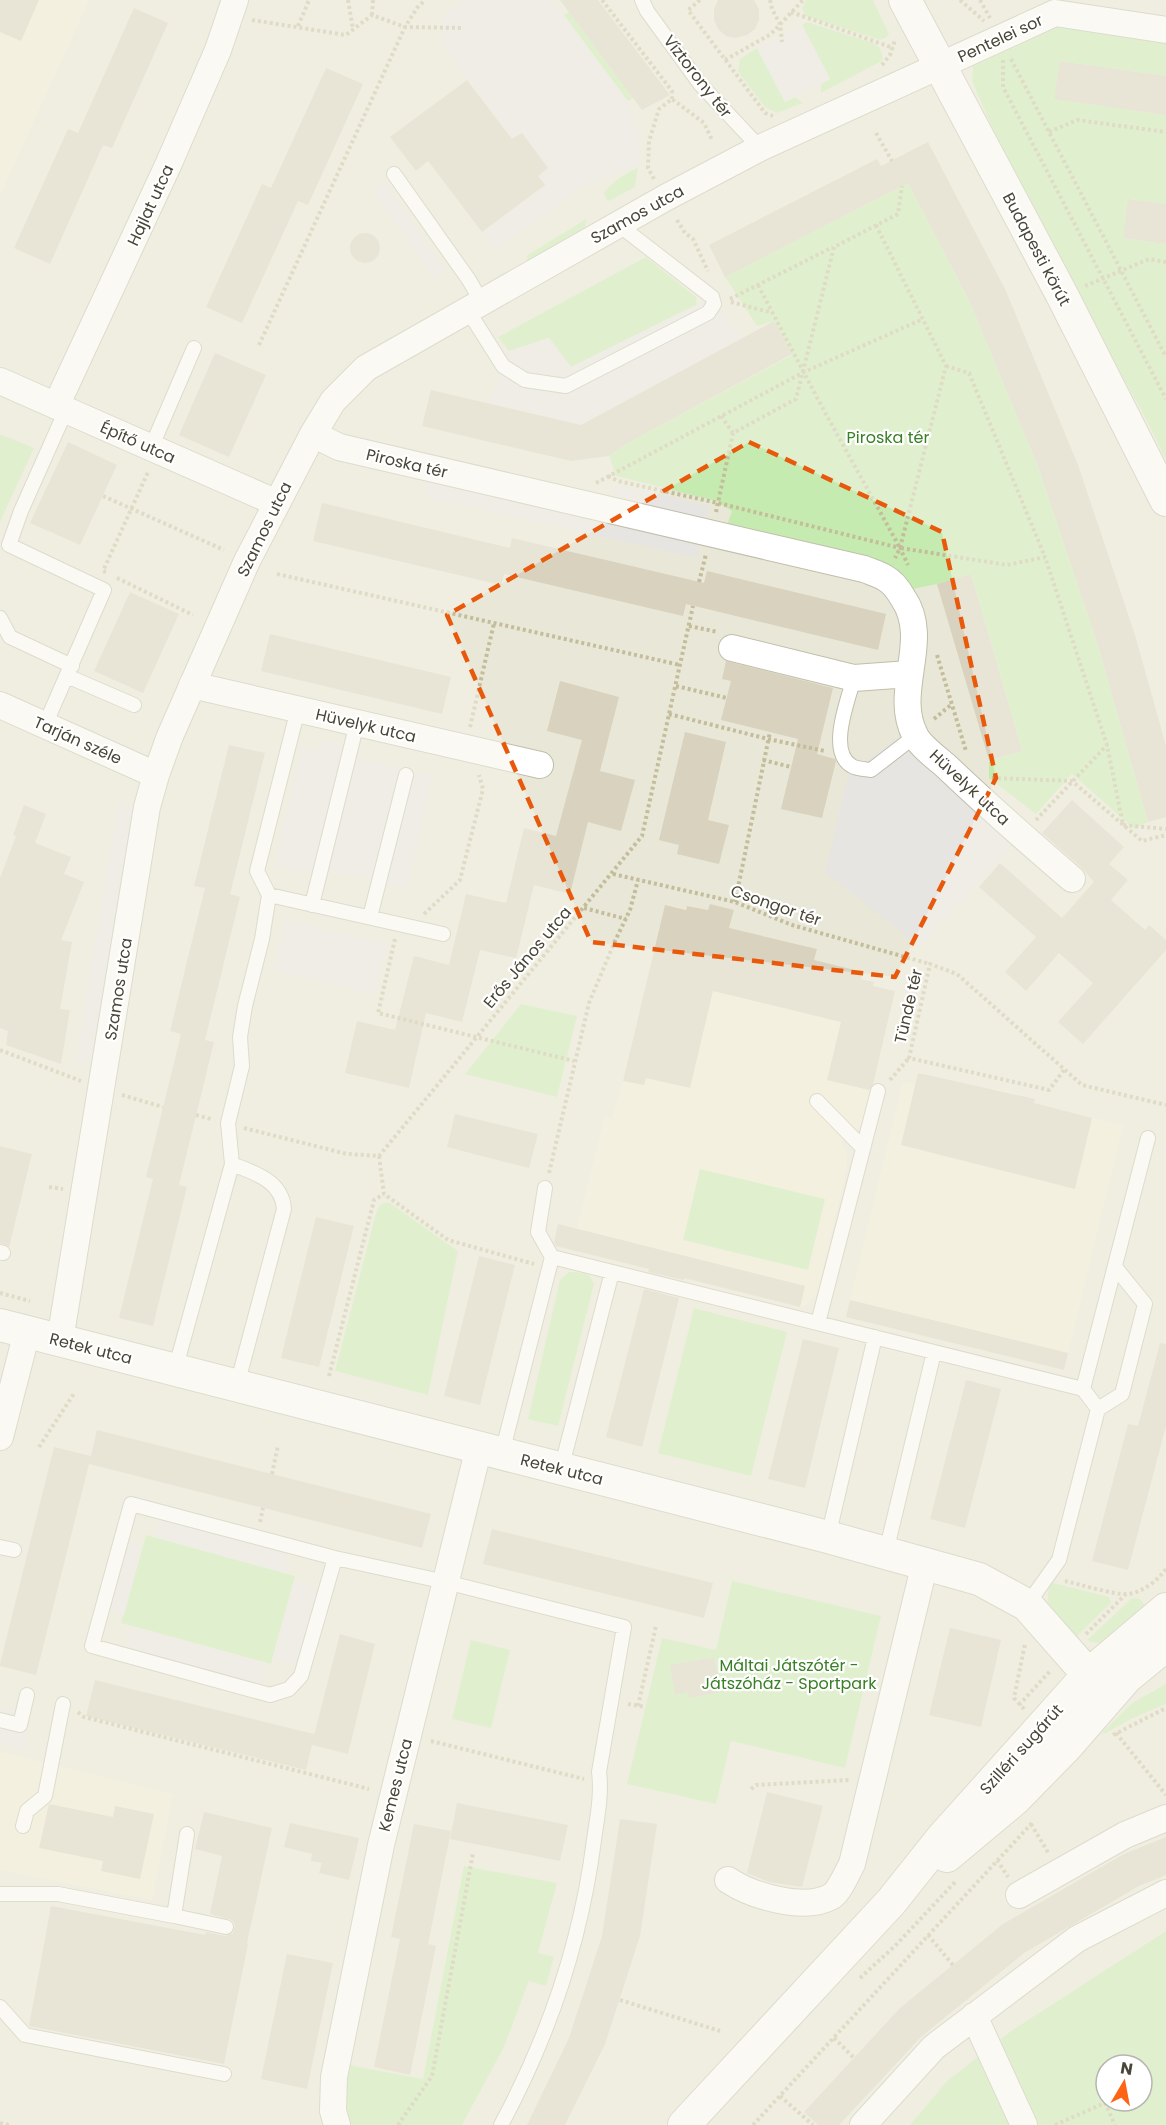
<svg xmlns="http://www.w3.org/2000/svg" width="1166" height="2125" viewBox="0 0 1166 2125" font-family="Poppins,sans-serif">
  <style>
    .residential { fill: #e9e7d7; fill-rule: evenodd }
    .education { fill: #efecd2 }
    .green { fill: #c6ebb0; fill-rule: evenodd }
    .parking { fill: #e6e5e1 }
    .building { fill: #d8d2be }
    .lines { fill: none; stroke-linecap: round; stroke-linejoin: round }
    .service-casing { stroke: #c1beab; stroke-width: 16 }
    .minor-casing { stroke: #c1beab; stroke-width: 28 }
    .tertiary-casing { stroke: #c1beab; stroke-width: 34 }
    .path { stroke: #c4bd9b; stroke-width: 4; stroke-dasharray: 3 3; stroke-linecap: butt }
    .service { stroke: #fff; stroke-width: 14 }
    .minor { stroke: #fff; stroke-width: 26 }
    .tertiary { stroke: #fff; stroke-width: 32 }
    .marked { fill: none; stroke: #e8590c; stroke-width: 4.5; stroke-dasharray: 12 8; stroke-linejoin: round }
    .labels { text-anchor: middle; stroke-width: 4.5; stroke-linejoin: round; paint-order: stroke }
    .street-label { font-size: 16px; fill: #494637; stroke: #fff }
    .park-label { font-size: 16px; fill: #387f26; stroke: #fff }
  </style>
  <rect width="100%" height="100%" fill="#f5f4e9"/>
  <path class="residential" d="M0 0H1166V2125H0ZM1106 2065H1142V2101H1106Z"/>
  <path class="education" d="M0 0H89L0 195Z
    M710 904 734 910 727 939 758 935 817 949 813 966 831 970 832 965 863 972 861 979 874 982V986L895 991 862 1124 841 1142 847 1154V1168L817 1293 804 1307H800L805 1286 577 1229 605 1117 612 1119 623 1081 665 905 686 909 687 906 708 910Z
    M918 1073 976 1087 991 1102 994 1089 1035 1099 1031 1113 1051 1108 1123 1125 1068 1353 850 1300 903 1082 915 1085Z
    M0 1752 173 1794 152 1900 0 1870Z"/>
  <path class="green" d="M806 0H873L889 34 886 38 880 40 806 16 802 8Z
    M569 12 633 97 629 101 626 99 564 15Z
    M807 22 873 43 880 48 883 59 880 62 821 93V84L830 79 802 25Z
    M1057 25 1166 42V76L1060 61 1055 99 1166 115V204L1123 238 1166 244V460L1147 421 1064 271 991 125 972 81 973 66 985 58Z
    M757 48 785 102 795 97 803 103 777 113 765 107 738 72 740 59Z
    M638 168 635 187 609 201 606 199 604 193C611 183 626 172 638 168Z
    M908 183 969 300 1039 469 1098 645 1148 822 1134 829 1072 774 1036 814 989 778V760L1022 751 971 574 937 584 912 589 725 531 732 511 716 501 616 476 609 456 626 444 792 355 774 321 757 326 725 277Z
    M586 219 585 230 530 262 526 256Z
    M646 257 696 297 697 305 571 367 549 338 509 351 498 337Z
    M0 434 34 448 0 522Z
    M521 1004 577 1016 557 1097 465 1074Z
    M700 1169 825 1199 808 1270 683 1240Z
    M384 1203H390L458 1251 428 1395 335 1371 376 1213 380 1205Z
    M569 1272H577L589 1275 594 1284 558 1426 528 1419 560 1280Z
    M694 1308 787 1332 751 1476 658 1453Z
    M146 1535 295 1576 271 1664 121 1623Z
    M732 1581 881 1616 845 1768 731 1741 716 1804 627 1784 662 1638 716 1650Z
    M1053 1583 1109 1597 1111 1603 1076 1637 1047 1607 1049 1585Z
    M1132 1598 1140 1599 1149 1610C1134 1621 1107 1652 1087 1640Z
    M471 1640 510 1650 491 1728 452 1719Z
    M1166 1684V1704L1131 1719 1106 1733H1102L1132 1703Z
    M464 1866 557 1883 538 1953 554 1957 546 1986 529 1981 504 2047 462 2125H346L344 2094 349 2065 423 2079Z
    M1166 1931V2125H910L947 2081 1011 2031ZM1106 2065H1142V2101H1106Z"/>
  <path class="parking" d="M464 0H552L626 99 642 144 637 167 582 187 496 251 482 232 545 185 538 176 548 168 522 133 512 139 440 41 443 15Z
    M802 25 830 79 785 102 757 48Z
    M384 180 447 271 434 280 371 189Z
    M712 297 743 338 581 425 489 403 509 351 549 338 571 367Z
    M430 479 608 519 616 484 709 506 697 558 426 497Z
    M917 724 1032 825 920 947 825 872 849 773Z
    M323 739 361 748 359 759 433 776 407 889 330 871 328 878 274 866 301 746 320 750Z
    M118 802 147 807 105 1069 76 1064Z
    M286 919 388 945 375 995 273 970Z
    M162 1512 291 1547 284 1573 155 1537Z
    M122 1538 143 1545 124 1615 103 1609Z
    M294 1581 326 1590 304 1668 272 1659Z
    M133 1626 267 1663 260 1692 124 1655Z
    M0 1708 32 1715 24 1750 0 1744Z"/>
  <path class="building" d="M0 0H39L21 41 0 32Z
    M560 0H598L670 95 642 110Z
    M718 0H754L759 9V20L755 29 747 35 736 38 726 36 718 29 714 20V9Z
    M134 8 168 23 112 148 103 145 50 264 14 248 68 129 78 133Z
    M1060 61 1166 76V115L1054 99Z
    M326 68 363 84 308 205 298 201 242 323 206 307 262 184 271 188Z
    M467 80 512 139 522 133 548 168 538 176 545 185 482 232 428 161 416 171 390 137Z
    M928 142 1006 291 1078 465 1135 635 1166 746V817L1148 822 1098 645 1039 469 969 300 908 183 725 277 709 245 877 159 881 166Z
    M1128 199 1166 204V244L1123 238Z
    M350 248a15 15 0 1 1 30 0a15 15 0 1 1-30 0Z
    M774 321 792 354 626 444 609 456 571 461 422 426 431 390 581 425Z
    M215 353 266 375 229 457 179 435Z
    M68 442 117 465 80 545 30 523Z
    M322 503 510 548 512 538 704 583 707 571 886 614 878 650 686 604 683 616 504 574 501 585 313 541Z
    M971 574 1022 751 989 760 937 584Z
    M130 592 179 614 143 693 94 671Z
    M270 634 451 677 442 714 261 671Z
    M726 661 833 688 817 754 835 759 836 761 822 818 781 809 798 739 721 720 731 681 722 679Z
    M560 681 619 697 600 771 635 780 621 831 588 822 570 894 534 885 516 958 480 950 462 1022 426 1013 409 1088 345 1073 357 1021 395 1030 414 956 449 965 466 894 506 903 524 828 556 836 582 740 547 731Z
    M685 732 726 742 708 820 729 825 719 864 677 854 679 845 659 840Z
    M229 745 265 753 230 894 240 897 205 1040 214 1042 179 1185 187 1187 153 1326 119 1318 153 1179 146 1177 181 1034 170 1031 205 888 194 886Z
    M1072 800 1124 847 1109 864 1128 880 1111 900 1145 930 1149 925 1166 940V950L1083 1044 1058 1022 1093 983 1059 953 1026 991 1005 972 1036 937 979 887 1000 863 1062 918 1094 882 1082 868 1042 833Z
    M24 805 46 814 35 843 71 857 64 874 84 882 61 940 72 942 60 1009 70 1010 61 1064 6 1045 8 1031 0 1028V878L16 836 13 835Z
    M710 904 734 910 729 928 817 949 814 960 863 972 861 979 874 982 873 986 895 991 873 1084 869 1090 827 1080 841 1022 713 991 690 1088 646 1078 644 1085 623 1081 665 905 686 910 687 906 708 910Z
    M918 1073 1035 1099 1034 1103 1092 1118 1075 1189 901 1145Z
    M455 1114 538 1134 529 1168 447 1147Z
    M0 1146 32 1154 9 1247 0 1243Z
    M316 1217 354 1226 319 1367 281 1358Z
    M558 1224 805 1286 800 1307 684 1278V1280L648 1272 649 1269 556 1246 554 1242Z
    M479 1256 515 1265 480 1405 444 1396Z
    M644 1289 679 1298 642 1447 606 1437Z
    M850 1300 1068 1353 1064 1370 846 1317Z
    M803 1339 839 1348 805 1488 768 1479Z
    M1160 1343 1166 1344V1426L1128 1570 1092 1561 1128 1424 1138 1426Z
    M966 1380 1001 1389 965 1528 930 1519Z
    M97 1430 431 1514 422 1548 89 1464Z
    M54 1447 91 1456 36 1675 0 1666V1664Z
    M492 1529 713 1583 704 1618 483 1564Z
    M950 1628 1001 1640 981 1727 929 1715Z
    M340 1634 375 1644 348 1754 312 1745 306 1770 86 1716 95 1680 314 1734 312 1743Z
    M714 1657 721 1692 689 1698 688 1692 675 1695 670 1665Z
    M767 1792 823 1806 802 1887 769 1882 747 1873Z
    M457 1803 568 1825 560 1861 450 1839Z
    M49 1804 113 1817 115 1806 154 1814 140 1879 101 1871 103 1861 39 1848Z
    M204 1812 272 1828 247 1943 248 1944 224 2064 29 2026 51 1906 205 1935 206 1932 225 1936 233 1933 235 1925 232 1920 210 1914 222 1856 195 1849Z
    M620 1819 657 1824 640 1936 605 2044 565 2125H527L569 2038 602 1936Z
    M290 1823 359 1838 349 1880 319 1873 322 1863 311 1861 312 1854 284 1847Z
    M414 1824 451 1831 428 1944 436 1946 410 2075 374 2067 400 1939 391 1937Z
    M1166 1837V1875L1139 1886 1024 1953 921 2037 839 2125H818L804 2112 900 2008 1003 1924 1124 1854Z
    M287 1954 333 1963 307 2089 261 2079Z"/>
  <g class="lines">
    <defs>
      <path id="service" d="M642 0 647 11 700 84 760 148
        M394 174 469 280 481 301
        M467 309 503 366 525 380 566 386 708 313 714 304 712 297 619 225
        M151 448 194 348
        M0 618 10 637 72 666
        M67 676 134 705
        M854 678C848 700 827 752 852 766 857 769 865 769 871 770L915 736
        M45 725 104 590 9 545 21 511 66 410
        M269 895 443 934
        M312 905 357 723
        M370 917 406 775
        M817 1101 863 1148
        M232 1164C255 1173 282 1181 284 1209L237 1385
        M0 1252 3 1253
        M552 1257 1083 1389 1098 1409
        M818 1323 878 1091
        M175 1370 232 1164 228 1123 242 1066 240 1037 245 1006 262 939 269 895 257 871 298 709
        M1083 1389 1148 1138
        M502 1453 552 1257 538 1232 545 1188
        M561 1469 612 1272
        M828 1537 875 1337
        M0 1547 14 1550
        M886 1552 934 1352
        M335 1558 301 1676 289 1689 270 1695 92 1646 131 1504 335 1558 446 1582 624 1627 599 1772C602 1795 597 1818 594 1840 581 1942 550 2034 501 2125
        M1027 1605 1059 1560 1098 1409 1122 1394 1145 1304 1115 1267
        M0 1720 20 1725 27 1695
        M23 1826 27 1811 45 1796 63 1704
        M0 1894H58L174 1916 187 1834
        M174 1916 226 1927
        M0 2007 25 2035 224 2074"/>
      <path id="minor" d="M0 381 277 503
        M56 406 169 163 218 50 235 0
        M313 434 339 447 864 569C871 572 879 574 885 578 893 582 899 591 903 598 932 640 892 691 915 735 919 745 938 759 947 767 988 806 1030 843 1072 879
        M732 648 854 678 909 674
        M192 685 540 765
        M0 705 156 775
        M60 1340 147 807 156 775 170 736 247 561 313 434 333 401 366 368 665 198 760 148 1055 13 1166 30
        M0 1437 27 1332
        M728 1880C752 1896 805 1912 832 1896 840 1890 847 1873 852 1864L925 1563
        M1019 1895 1125 1835 1166 1818
        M974 2016 1024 2125
        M337 2125 333 2111 334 2077 381 1845 479 1447
        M863 2125 934 2047 1077 1939 1166 1893"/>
      <path id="tertiary" d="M905 0 1062 295 1166 500
        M0 1325 828 1537 979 1579 1027 1605 1108 1697
        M947 1856 1014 1800 1066 1747 1126 1678 1166 1645
        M684 2125 891 1902 942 1838 1088 1675 1166 1609"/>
    </defs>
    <use href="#service" class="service-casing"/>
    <use href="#minor" class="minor-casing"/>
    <use href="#tertiary" class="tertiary-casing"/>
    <path class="path" d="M348 0 353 29
      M602 0 672 91V99
      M700 0 688 10 765 113 773 116
      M770 0 772 9 780 24 782 42
      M960 0 984 21
      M980 0 990 18
      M791 12 893 48
      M372 15 373 0
      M252 20 346 35 372 15 405 27 463 28
      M298 26 309 0
      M1011 59 1166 357
      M725 60 771 34 803 0
      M1003 60V87L1166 399
      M882 65 890 55 895 40
      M1049 132 1077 120 1166 132
      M876 133 892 161
      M654 179 648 168 649 141 659 109 672 99 704 123 712 140
      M677 220 685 233 693 239 708 271
      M876 225 946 366 900 548 895 558
      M758 285 821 405 900 548
      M1085 286 1149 259 1166 262
      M730 299 833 247
      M731 302 773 313
      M259 345 405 27 417 8 425 0
      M946 366 969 373 1045 557
      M721 416 733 433
      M608 476 618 481 718 503 900 548 908 565
      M596 483 804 372 923 319
      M103 496 224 550
      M716 512 733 433 796 399 834 247 898 214 902 186
      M901 548 1007 565 1045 557 1107 745 1123 825 1166 829
      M106 572 103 571 149 470
      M277 574 680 665
      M117 578 193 615
      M699 582 706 554
      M689 626 718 632
      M937 655 966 751
      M676 686 727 698
      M669 714 768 739 825 751
      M934 719 952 704
      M470 727 494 623
      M763 760 791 767
      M992 778 1072 781 1142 841 1166 835
      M1036 820 1107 745
      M613 874 735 902 792 925 930 964
      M735 902 770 732
      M584 908 626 919
      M424 914 460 880 483 789 479 775
      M395 939 378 1013 574 1061
      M0 1050 81 1081
      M1064 1070 1049 1090 909 1058 930 964 957 974 1082 1085 1166 1105
      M890 1080 909 1058
      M122 1095 163 1107
      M196 1115 211 1119
      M244 1128 347 1154 379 1156 642 836 693 606
      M379 1156 384 1194 448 1240 534 1264
      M549 1173 589 1003 615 941 630 910 638 880
      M49 1187 63 1189
      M0 1293 30 1301
      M329 1376 374 1200 384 1194
      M39 1447 75 1392
      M272 1474 278 1445
      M260 1522 263 1508
      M1065 1581C1078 1584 1115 1595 1126 1594 1141 1594 1158 1580 1166 1569
      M1086 1634 1126 1594
      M628 1704 645 1707
      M1019 1705 1051 1670
      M638 1706 656 1626
      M1024 1709 1014 1698 1025 1644
      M78 1712 84 1717 369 1789
      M1116 1733 1166 1795
      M1113 1735 1166 1708
      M431 1741 584 1779
      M751 1789 756 1785 849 1780
      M1031 1824 1049 1854
      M997 1860 1008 1877
      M928 1935 953 1965
      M860 1978 896 1945 956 1881
      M620 2000 720 2031
      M834 2038 854 2058
      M780 2096 813 2125
      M0 2123 9 2125
      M398 2125 432 2076 473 1853
      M753 2125 1033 1822
      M1055 2125 1105 2103 1115 2125"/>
    <use href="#service" class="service"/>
    <use href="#minor" class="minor"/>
    <use href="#tertiary" class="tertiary"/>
  </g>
  <path d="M0 0H1166V2125H0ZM749 442 942 532 996 778 895 977 591 942 447 615Z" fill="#f5f4e9" fill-opacity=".55" fill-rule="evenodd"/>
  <path class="marked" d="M749 442 942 532 996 778 895 977 591 942 447 615Z"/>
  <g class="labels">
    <g class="street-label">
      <text transform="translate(1000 38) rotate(-25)" y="6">Pentelei sor</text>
      <text transform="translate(698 76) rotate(52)" y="6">Víztorony tér</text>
      <text transform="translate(150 205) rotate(-65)" y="6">Hajlat utca</text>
      <text transform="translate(637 214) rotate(-29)" y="6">Szamos utca</text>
      <text transform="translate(1037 249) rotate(62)" y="6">Budapesti körút</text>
      <text transform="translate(138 442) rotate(24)" y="6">Építő utca</text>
      <text transform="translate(407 463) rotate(13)" y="6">Piroska tér</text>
      <text transform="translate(264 529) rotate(-64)" y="6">Szamos utca</text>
      <text transform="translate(366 725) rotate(13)" y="6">Hüvelyk utca</text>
      <text transform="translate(78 740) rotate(24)" y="6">Tarján széle</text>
      <text transform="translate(970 787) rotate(43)" y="6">Hüvelyk utca</text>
      <text transform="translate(776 905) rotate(19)" y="6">Csongor tér</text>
      <text transform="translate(527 957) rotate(-50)" y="6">Erős János utca</text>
      <text transform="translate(118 989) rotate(-81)" y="6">Szamos utca</text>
      <text transform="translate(908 1006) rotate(-77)" y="6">Tünde tér</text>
      <text transform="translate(91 1348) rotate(14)" y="6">Retek utca</text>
      <text transform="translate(562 1469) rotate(14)" y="6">Retek utca</text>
      <text transform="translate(1021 1749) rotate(-48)" y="6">Szilléri sugárút</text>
      <text transform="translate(395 1785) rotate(-76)" y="6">Kemes utca</text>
    </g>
    <g class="park-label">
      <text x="888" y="443">Piroska tér</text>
      <text x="789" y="1671">Máltai Játszótér -<tspan x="789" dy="18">Játszóház - Sportpark</tspan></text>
    </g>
  </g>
  <g transform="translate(1124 2083) rotate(10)"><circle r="28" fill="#ffffff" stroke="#b6b5af" stroke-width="1.5"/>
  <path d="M0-4.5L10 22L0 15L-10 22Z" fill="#ff6316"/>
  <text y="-9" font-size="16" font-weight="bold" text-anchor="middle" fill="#494637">N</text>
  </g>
</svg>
